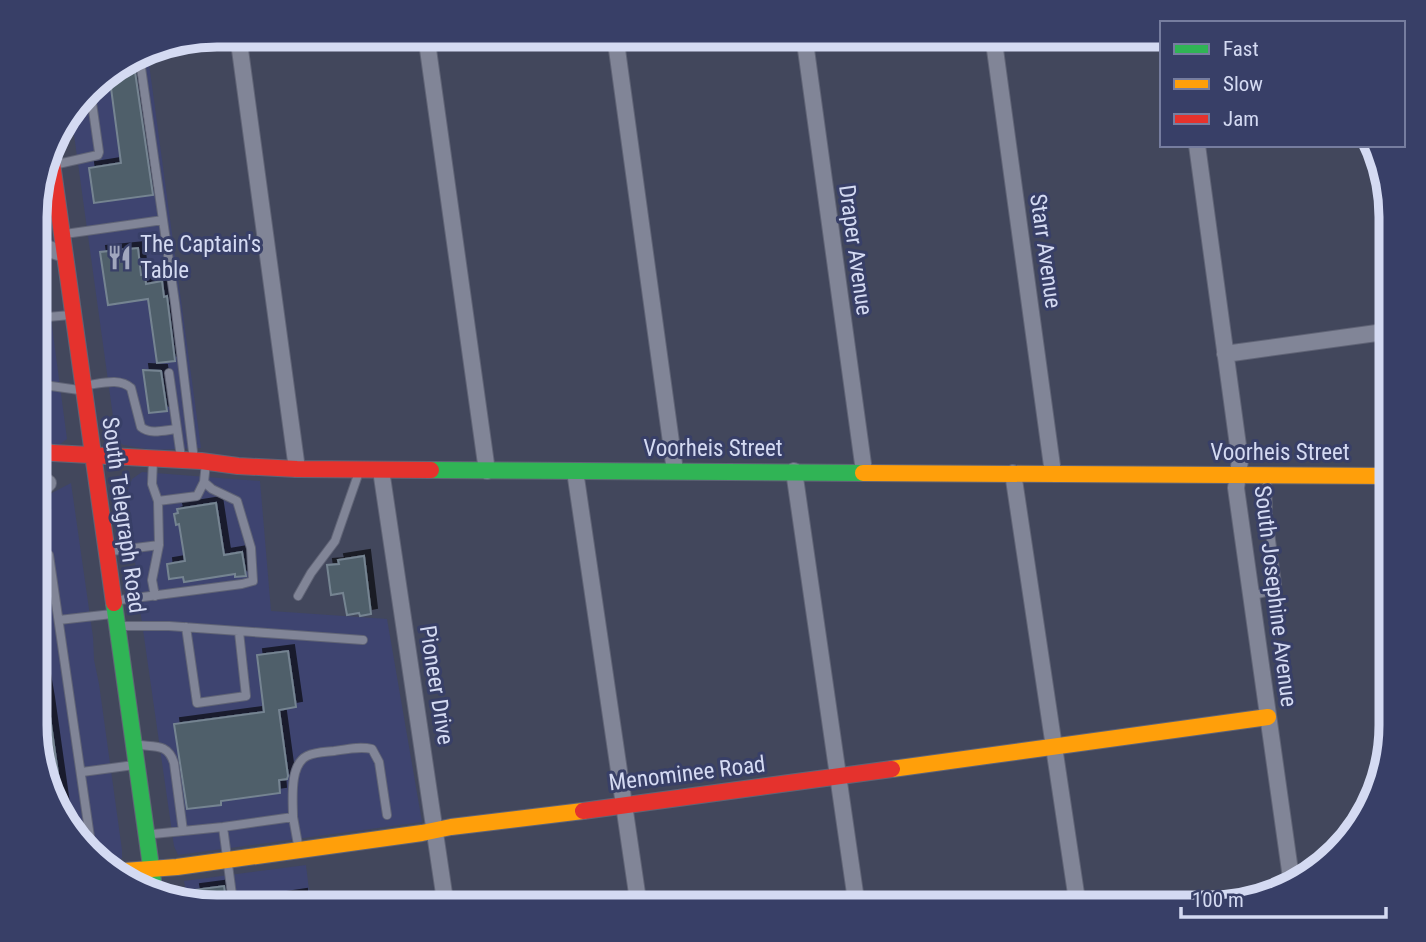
<svg xmlns="http://www.w3.org/2000/svg" width="1426" height="942" viewBox="0 0 1426 942" font-family="'Roboto Condensed',sans-serif">
  <style>
    .built { fill: #3e4470 }
    .building { fill: #4f5e6a; stroke: #758491; stroke-width: 2; filter: url(#shadow) }
    .lines { fill: none; stroke-linecap: round; stroke-linejoin: round }
    .lane-casing { stroke: #606476; stroke-width: 10 }
    .street-casing { stroke: #606476; stroke-width: 18 }
    .fast-casing { stroke: #606476; stroke-width: 18 }
    .slow-casing { stroke: #606476; stroke-width: 18 }
    .jam-casing { stroke: #606476; stroke-width: 18 }
    .lane { stroke: #818597; stroke-width: 8 }
    .street { stroke: #818597; stroke-width: 16 }
    .fast { stroke: #30b455; stroke-width: 16 }
    .slow { stroke: #ff9f0a; stroke-width: 16 }
    .jam { stroke: #e5322d; stroke-width: 16 }
    .labels { text-anchor: middle; stroke-width: 6; stroke-linejoin: round; paint-order: stroke }
    .poi-label { font-size: 23px; fill: #d4daf2; stroke: #383f67; text-anchor: start }
    .street-label { font-size: 23px; fill: #d4daf2; stroke: #383f67 }
    .rim { fill: none; stroke: #d4daf2; stroke-width: 9 }
  </style>
  <defs>
    <filter id="shadow"><feDropShadow dx="6" dy="-6" stdDeviation="0" flood-color="#0009"/></filter>
  </defs>
  <rect width="100%" height="100%" fill="#42475c"/>
  <path class="built" d="M147 49 201 448 153 450 123 445 116 438 71 113 97 80Z
    M37 295 48 296 67 439 59 445 37 441Z
    M142 472 260 481 271 611 387 619 422 822 178 855 174 846 139 602 128 490 132 479Z
    M71 483 93 637 94 660 99 684 122 850V858L116 861 103 863 60 816 37 749V505L50 494Z
    M306 865 311 907H216L187 898 184 881Z"/>
  <path class="building" d="M133 58 153 195 94 203 89 168 121 163 109 73Z
    M138 248 141 275 145 274 146 284 162 281 164 297 167 296 175 361 157 363 148 299 108 305 100 252Z
    M143 370 161 371 167 411 149 413Z
    M216 503 224 555 242 552 246 576 235 577V574L184 582 183 577 169 579 167 564 185 561 179 524 176 525 174 514 178 513 177 509Z
    M364 556 371 614 360 616 359 613 347 615 343 593 331 595 327 565 339 564 338 560Z
    M288 651 296 707 279 710 288 776 287 779 279 780 280 793 221 801V805L187 809 174 724 264 712 257 655Z
    M37 674H43L48 703 63 809 57 810 37 749Z
    M224 886 227 907H216L196 901 194 890Z
    M301 895 302 907H266V900Z"/>
  <g class="lines">
    <defs>
      <path id="lane" d="M139 54 175 303 194 460
        M58 164 98 155 99 152 90 89
        M65 234 163 220
        M37 318 70 315
        M169 373 177 429
        M37 384 79 390
        M88 385C103 383 120 378 131 388L141 427C150 435 166 430 177 429L181 457
        M153 460 152 484 158 501
        M112 551 159 545 158 501 197 496 204 482
        M49 555 92 851
        M155 596 152 580 159 545
        M298 596 311 573 335 541 359 472
        M1251 596 1273 590 1277 584 1268 518 1267 477
        M120 600 242 584 253 581 251 548 237 501 212 489 204 482 206 463
        M59 620 112 614
        M123 626H169L363 640
        M186 627 197 703 246 696 239 632
        M139 745C156 747 168 744 174 763L183 831
        M82 772 134 765
        M293 817C293 800 289 765 307 756 315 752 325 752 334 751 347 749 360 746 372 749L379 762 387 815
        M223 827 232 895
        M153 834 223 827 293 817 299 850
        M357 903 391 899 397 900 400 907"/>
      <path id="street" d="M238 35 297 469
        M426 35 487 471
        M615 35 675 471
        M804 35 864 471
        M993 35 1053 473
        M1197 145 1240 460 1236 488 1292 885
        M37 245 64 254
        M1225 354 1391 331
        M381 470 446 907
        M575 471 639 907
        M794 471 857 907
        M1013 473 1078 907
        M37 493 48 483"/>
      <path id="fast" d="M431 470 863 473
        M114 603 154 888"/>
      <path id="slow" d="M863 473 1391 476
        M892 769 1268 717
        M111 872 177 867 422 833 451 827 583 811"/>
      <path id="jam" d="M50 149 114 603
        M37 450 53 453 201 461 238 466 297 469 431 470
        M583 811 892 769"/>
    </defs>
    <use href="#lane" class="lane-casing"/>
    <use href="#street" class="street-casing"/>
    <use href="#fast" class="fast-casing"/>
    <use href="#slow" class="slow-casing"/>
    <use href="#jam" class="jam-casing"/>
    <use href="#lane" class="lane"/>
    <use href="#street" class="street"/>
    <use href="#fast" class="fast"/>
    <use href="#slow" class="slow"/>
    <use href="#jam" class="jam"/>
  </g>
  <defs>
    <symbol id="restaurant-bare" viewBox="-9 -9 18 18"><path d="M-5-6h1v4h1v-4h1v4h1v-4h1v5L-1.5 .5V6h-2V.5L-5-1ZM5-6V6H3V1.5H1.5Q1.5-4 5-6Z" fill="#a1a7be" stroke="#383f67" stroke-width="2.5" paint-order="stroke"/></symbol>
  </defs>
  <g fill-rule="evenodd">
    <use href="#restaurant-bare" x="102" y="240" width="35" height="35"/>
  </g>
  <g class="labels">
    <g class="poi-label">
      <text x="140" y="252">The Captain's<tspan x="140" dy="26">Table</tspan></text>
    </g>
    <g class="street-label">
      <text transform="translate(856 250) rotate(82)" y="8">Draper Avenue</text>
      <text transform="translate(1046 251) rotate(82)" y="8">Starr Avenue</text>
      <text x="713" y="456">Voorheis Street</text>
      <text x="1280" y="460">Voorheis Street</text>
      <text transform="translate(124 515) rotate(82)" y="8">South Telegraph Road</text>
      <text transform="translate(1276 596) rotate(83)" y="8">South Josephine Avenue</text>
      <text transform="translate(437 685) rotate(81)" y="8">Pioneer Drive</text>
      <text transform="translate(687 773) rotate(-7)" y="8">Menominee Road</text>
    </g>
  </g>
  <path d="M0 0H1426V942H0ZM217 47H1209A170 170 0 0 1 1379 217V725A170 170 0 0 1 1209 895H217A170 170 0 0 1 47 725V217A170 170 0 0 1 217 47Z" fill="#383f67" fill-rule="evenodd"/>
  <path class="rim" d="M217 47H1209A170 170 0 0 1 1379 217V725A170 170 0 0 1 1209 895H217A170 170 0 0 1 47 725V217A170 170 0 0 1 217 47Z"/>
  <rect x="1160" y="21" width="245" height="126" fill="#383f67" stroke="#767d9f" stroke-width="2"/>
  <rect x="1174" y="44" width="35" height="10" fill="#30b455" stroke="#767d9f" stroke-width="2"/>
  <text x="1223" y="56" font-size="21" fill="#d4daf2">Fast</text>
  <rect x="1174" y="79" width="35" height="10" fill="#ff9f0a" stroke="#767d9f" stroke-width="2"/>
  <text x="1223" y="91" font-size="21" fill="#d4daf2">Slow</text>
  <rect x="1174" y="114" width="35" height="10" fill="#e5322d" stroke="#767d9f" stroke-width="2"/>
  <text x="1223" y="126" font-size="21" fill="#d4daf2">Jam</text>
  <path d="M1181 907v10h205v-10" fill="none" stroke="#d4daf2" stroke-width="3.5"/>
  <text x="1192" y="907" font-size="21" fill="#d4daf2" stroke="#383f67" stroke-width="5" paint-order="stroke">100 m</text>
</svg>
